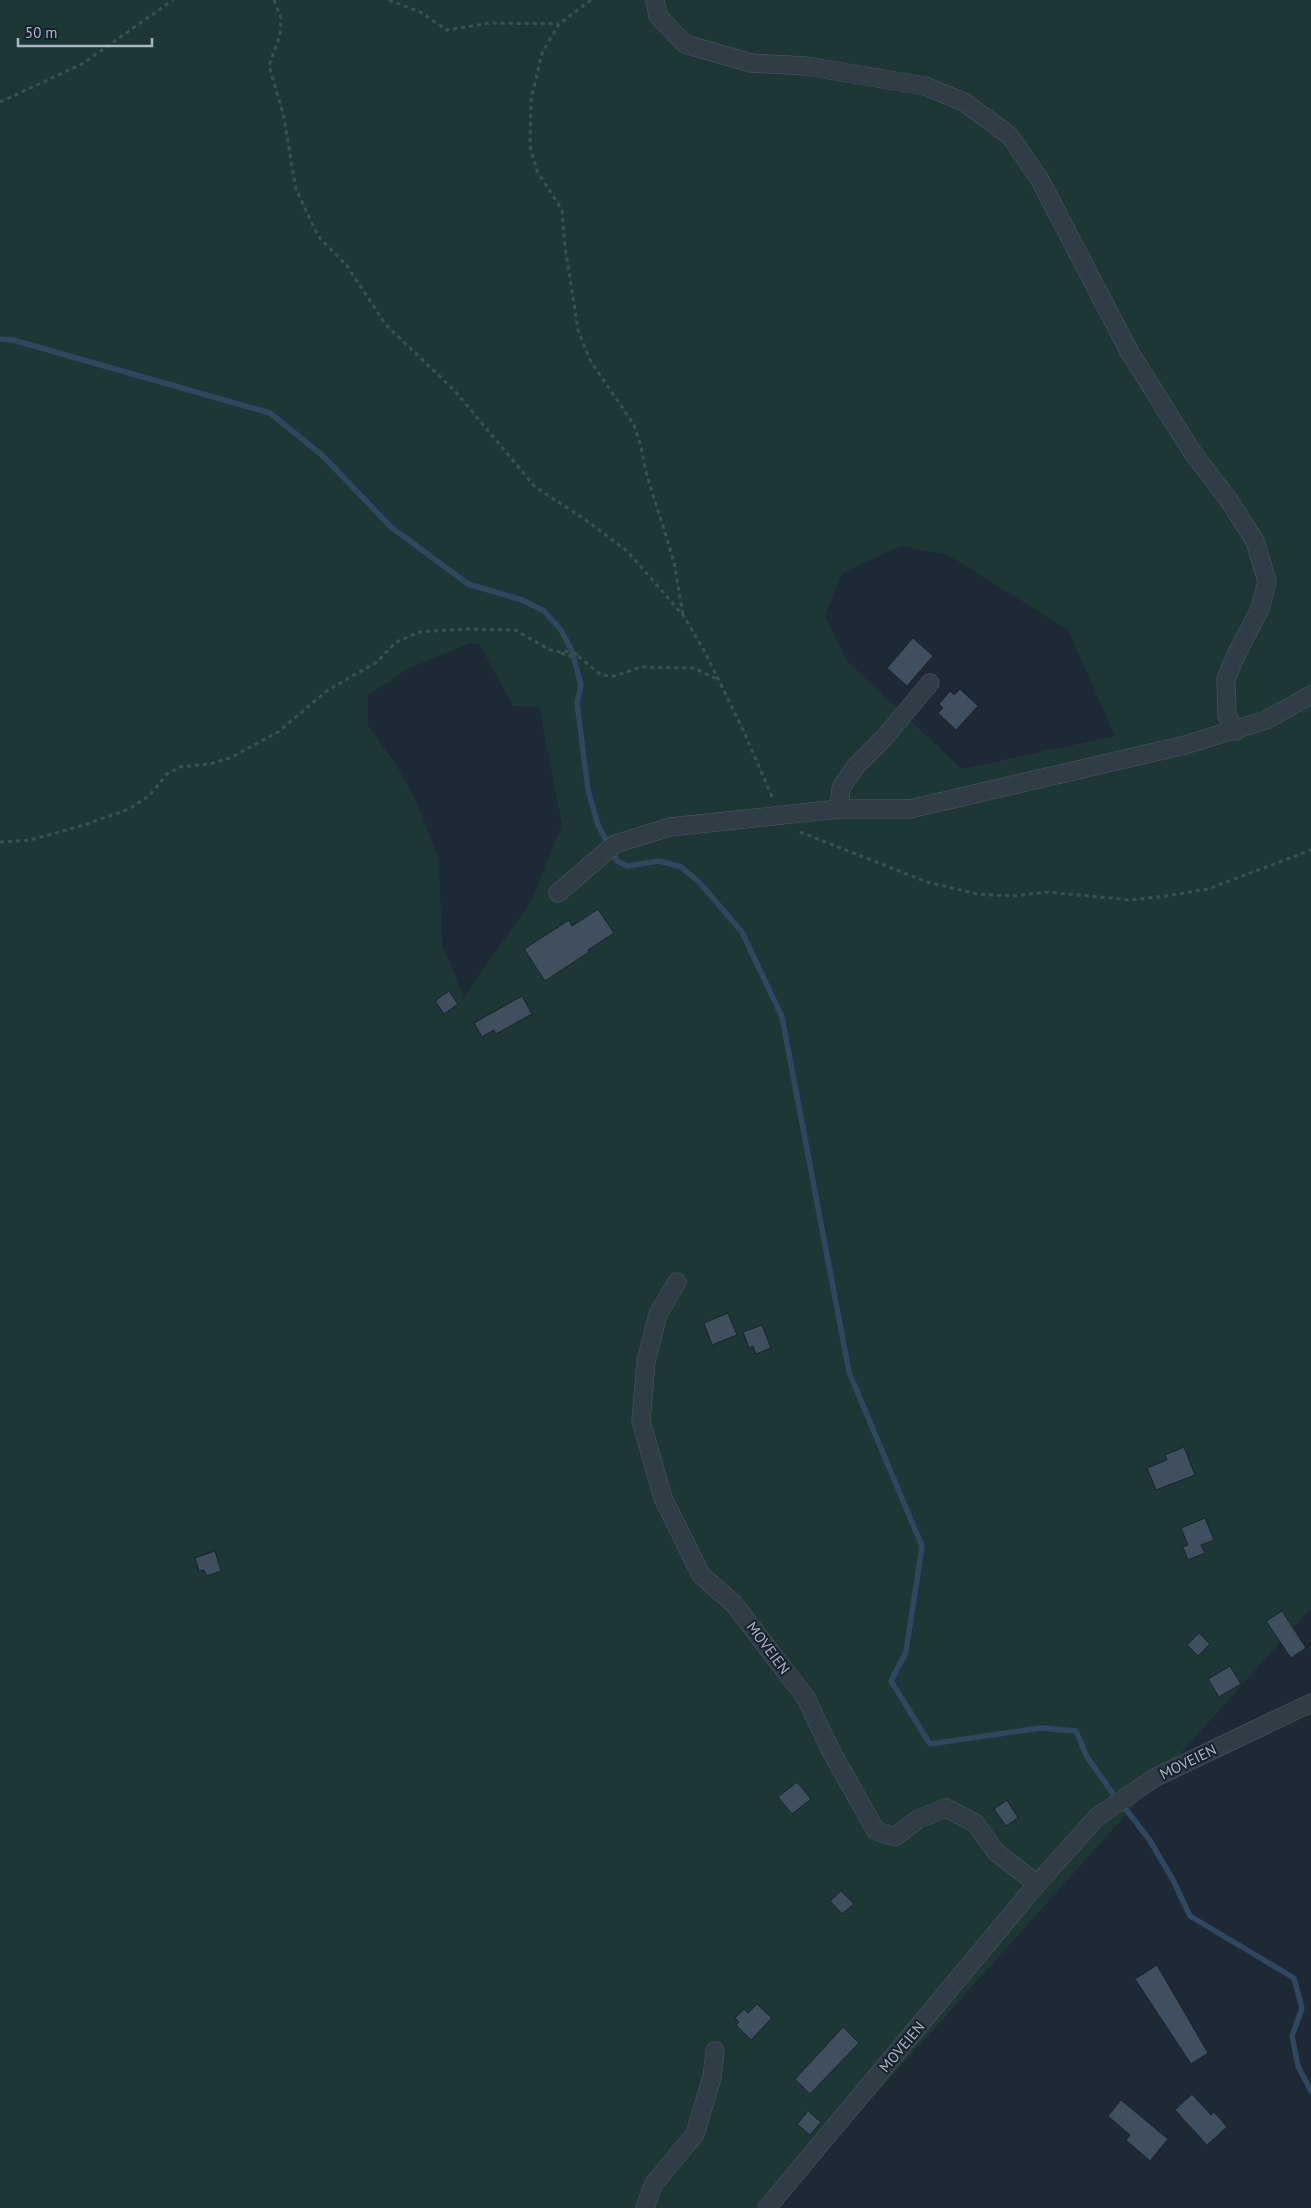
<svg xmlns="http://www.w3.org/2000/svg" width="1311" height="2208" viewBox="0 0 1311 2208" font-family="'PT Sans',sans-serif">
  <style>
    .green { fill: #1f3637; fill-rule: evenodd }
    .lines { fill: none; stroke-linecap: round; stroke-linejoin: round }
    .stream { stroke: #2f475f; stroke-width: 5.5 }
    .building { fill: #404f5e; stroke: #18232d }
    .minor-casing { stroke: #4e5965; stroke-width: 19 }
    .path { stroke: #395251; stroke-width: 3; stroke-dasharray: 4 4; stroke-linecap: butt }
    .minor { stroke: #303c46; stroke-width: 18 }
    .labels { text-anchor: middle; stroke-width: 4; stroke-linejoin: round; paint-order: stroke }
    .street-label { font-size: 15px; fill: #aab6c4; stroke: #16212b }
  </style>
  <rect width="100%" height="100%" fill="#1d2a36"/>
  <path class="green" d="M0 0H1311V1612L1309 1610 774 2208H0ZM901 546 948 555 1068 630 1115 736 962 769 847 661 825 616 842 573ZM470 643 480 645 513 706 539 707 562 824 531 901 464 997 442 945 439 859 416 801 397 766 368 725V695L408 669Z"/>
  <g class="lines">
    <path class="stream" d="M0 339 13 340 270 413 323 456 391 527 468 584 522 600 544 611 561 630 572 651 581 685 577 703 588 790 598 825 617 861 627 866 659 861 681 867 699 882 742 932 782 1017 849 1372 922 1546 906 1652 891 1681 930 1744 1040 1728 1076 1731 1087 1757 1112 1792
      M1124 1807 1149 1839 1173 1880 1190 1916 1294 1978 1302 2008 1292 2036 1298 2066 1311 2091"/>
  </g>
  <path class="building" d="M913 638 933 656 907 686 887 668Z
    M960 689 978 706 956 730 938 713 943 708 939 704 950 691 954 695Z
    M598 909 614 933 588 950 589 952 545 981 524 949 569 920 572 926Z
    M449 991 458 1004 444 1014 435 1001Z
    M522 996 532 1014 496 1034 494 1030 482 1037 474 1023Z
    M728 1313 737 1335 712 1345 704 1323Z
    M762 1325 771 1348 756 1354 753 1346 749 1348 743 1332Z
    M1184 1447 1195 1475 1156 1490 1147 1468 1167 1460 1165 1455Z
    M1205 1518 1214 1540 1201 1545 1205 1553 1188 1560 1183 1547 1188 1545 1181 1528Z
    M215 1551 221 1571 207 1576 204 1570 199 1571 195 1558Z
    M1282 1611 1306 1648 1291 1658 1266 1621Z
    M1199 1633 1210 1644 1198 1656 1187 1645Z
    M1230 1666 1241 1684 1219 1697 1208 1679Z
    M797 1782 811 1799 792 1814 778 1797Z
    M1007 1800 1018 1818 1006 1826 994 1809Z
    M841 1891 854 1904 842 1914 830 1901Z
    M1157 1965 1208 2053 1191 2064 1135 1979Z
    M757 2004 772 2018 751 2040 736 2025 739 2022 735 2018 744 2009 748 2013Z
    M843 2027 859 2043 810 2094 795 2079Z
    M1192 2094 1211 2115 1214 2112 1227 2127 1207 2145 1175 2110Z
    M1121 2100 1168 2139 1150 2161 1126 2140 1130 2135 1108 2116Z
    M808 2111 821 2122 810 2135 797 2124Z"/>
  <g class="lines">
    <defs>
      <path id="minor" d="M655 0 658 16 685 44 751 63 806 66 925 86 964 102 1010 136 1040 180 1129 351 1193 453 1228 499 1255 541 1267 581 1260 609 1237 653 1226 679 1227 716 1236 731
        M839 809 841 788 855 767 884 738 930 683
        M558 893 615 844 670 827 839 809H910L1185 745 1266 720 1311 695
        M677 1282 658 1314 646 1361 641 1421 663 1498 701 1575 734 1604 806 1698 831 1751 876 1831 895 1837 918 1819 946 1808 975 1823 996 1852 1037 1884
        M645 2208 653 2185 695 2134 712 2077 715 2051
        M767 2208 1037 1884 1097 1817 1156 1777 1311 1703"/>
    </defs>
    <use href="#minor" class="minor-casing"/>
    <path class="path" d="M274 0 281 18 280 35 269 66 283 113 296 189 318 236 347 266 386 325 455 391 535 487 583 518 627 551 683 615 705 652 744 732 773 799
      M389 0 420 12 447 30 490 23 559 24
      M591 0 559 24 542 53 531 100 530 146 537 171 562 210 565 246 578 330 590 360 634 425 641 447 646 472 674 562 683 615
      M0 102 82 64 173 0
      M561 653 568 656 578 654
      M800 832 927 882 977 894 1012 896 1047 892 1131 900 1166 896 1208 889 1311 850
      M0 842 30 840 81 826 129 809 149 796 167 774 180 767 210 764 230 758 278 732 328 690 377 662 396 642 420 632 464 629 515 630 550 650 561 652 572 651 601 675 615 676 641 667 694 668 719 680"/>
    <use href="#minor" class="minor"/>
  </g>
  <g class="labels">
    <g class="street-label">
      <text transform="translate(768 1648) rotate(53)" y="5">MOVEIEN</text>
      <text transform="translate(1188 1762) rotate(-26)" y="5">MOVEIEN</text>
      <text transform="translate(902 2047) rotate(-50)" y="5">MOVEIEN</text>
    </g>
  </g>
  <path d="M18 38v8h134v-8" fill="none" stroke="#aab6c4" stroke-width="2.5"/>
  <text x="25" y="38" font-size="15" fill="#aab6c4" stroke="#16212b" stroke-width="4" paint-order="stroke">50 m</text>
</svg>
